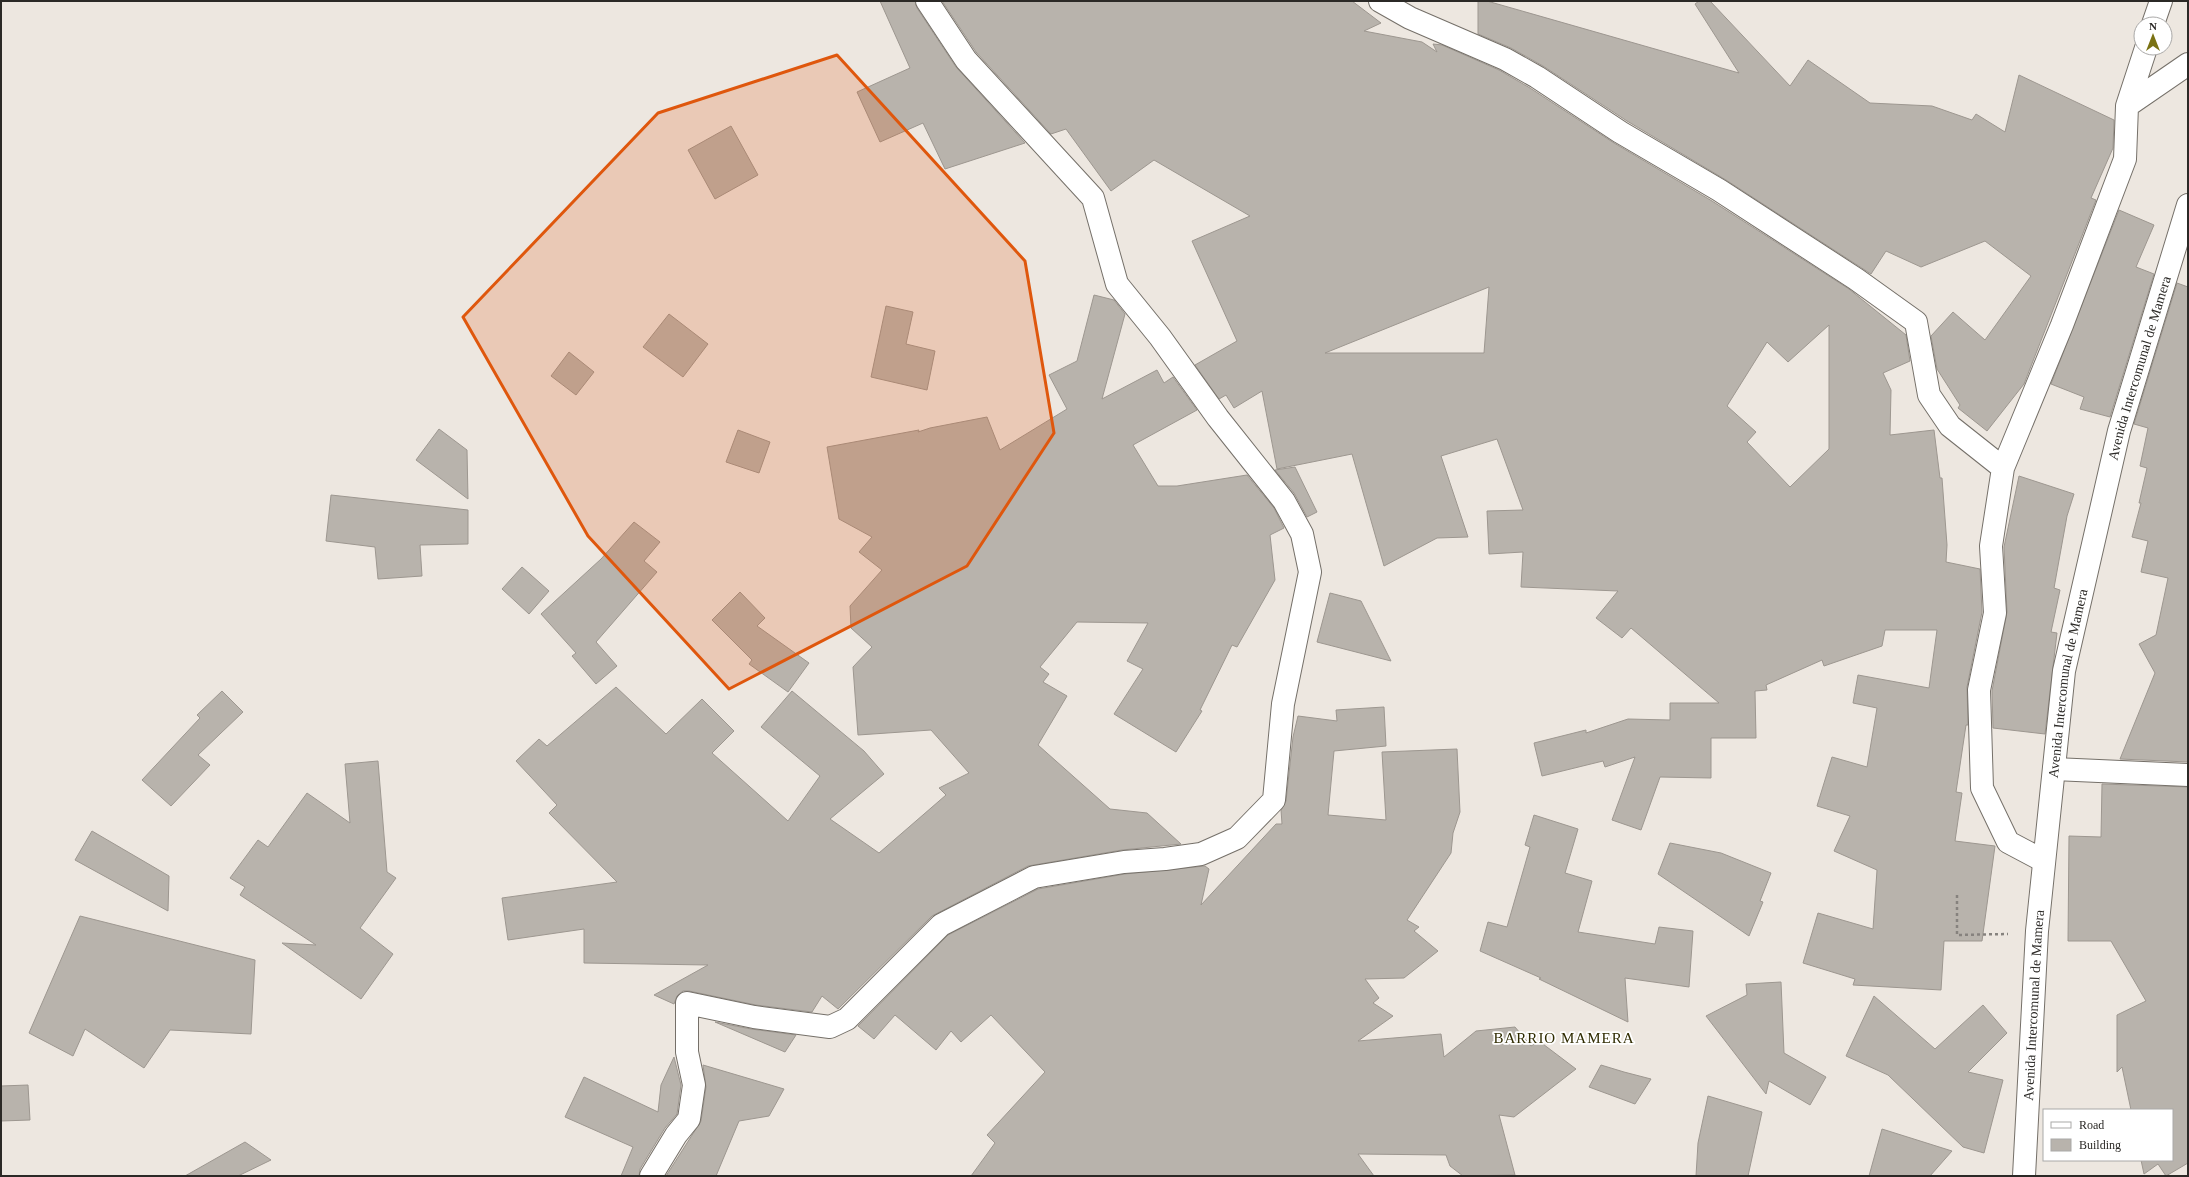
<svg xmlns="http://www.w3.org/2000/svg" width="2189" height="1177" viewBox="0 0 2189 1177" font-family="Georgia,serif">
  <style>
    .building { fill: #b8b3ac; stroke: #9d9790; fill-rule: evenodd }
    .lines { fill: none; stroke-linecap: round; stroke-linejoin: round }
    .minor-casing { stroke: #757069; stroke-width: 24 }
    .tertiary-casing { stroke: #757069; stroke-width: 24 }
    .path { stroke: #86827e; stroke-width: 2.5; stroke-dasharray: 3 3; stroke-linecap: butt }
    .minor { stroke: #fff; stroke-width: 22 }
    .tertiary { stroke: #fff; stroke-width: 22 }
    .marked { fill: #df570d; fill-opacity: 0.2; stroke: #df570d; stroke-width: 3; stroke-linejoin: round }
    .labels { text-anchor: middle; stroke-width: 3.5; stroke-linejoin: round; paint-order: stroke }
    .street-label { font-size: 14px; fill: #2b2926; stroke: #fff }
    .neighbourhood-label { font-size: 15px; letter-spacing: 1px; fill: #2f2b00; stroke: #fff }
  </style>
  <rect width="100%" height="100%" fill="#ede7e0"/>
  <path class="building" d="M880 1H915L917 8 956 67 1025 143 945 169 923 123 880 142 857 92 910 68Z
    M942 1H1352L1381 23 1364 31 1422 42 1437 52 1433 44 1442 45 1499 70 1530 88 1614 143 1712 201 1849 289 1906 335 1910 361 1883 373 1891 390 1890 435 1934 430 1940 478H1942L1947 545 1946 562 1980 569 1982 612 1967 687 1968 725H1966L1956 792 1962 793 1955 841 1995 846 1982 941H1944L1941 990 1853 985 1855 979 1803 963 1818 913 1873 929 1877 870 1834 851 1850 816 1817 806 1832 757 1867 767 1877 708 1853 703 1858 675 1929 688 1937 630H1885L1882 646 1824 666 1822 660 1766 685 1767 690 1755 691 1756 738H1711V778L1660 777 1641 830 1612 820 1635 757 1605 767 1603 761 1542 776 1534 743 1586 730V733L1628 719 1670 720V703H1719L1631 628 1622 638 1596 618 1618 591 1521 587 1523 552 1489 554 1487 511 1523 510 1497 439 1441 456 1468 537 1437 538 1384 566 1352 454 1277 469 1262 391 1234 408 1226 395 1219 399 1195 365 1237 341 1192 241 1250 216 1154 160 1111 191 1066 129 1051 134 976 52ZM1489 287 1484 353H1325ZM1829 325V449L1790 487 1747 442 1756 432 1727 406 1767 342 1788 362Z
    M1478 1H1487L1739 73 1695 4 1699 1H1710L1790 86 1808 60 1870 103 1932 106 1972 120 1976 114 2005 132 2019 75 2114 120 2113 148 2091 198 2096 200 2024 384 1987 431 1958 408 1960 405 1937 369 1931 336 1953 312 1985 340 2031 276 1985 241 1921 267 1886 251 1871 274 1726 180 1627 121 1543 66 1511 48 1478 34Z
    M731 126 758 175 715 199 688 150Z
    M2119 210 2154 225 2136 267 2154 274 2110 417 2080 409 2084 397 2051 384Z
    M2177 283 2188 287V762L2120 759 2155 673 2139 644 2156 635 2168 578 2141 572 2148 541 2132 537 2141 503H2139L2147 468 2140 466 2148 428 2134 424Z
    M1094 295 1114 300 1125 314 1102 399 1157 370 1164 383 1173 377 1197 410 1133 445 1158 486H1177L1247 475 1274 508 1284 528 1270 535 1275 580 1237 647 1232 645 1200 710 1202 711 1176 752 1114 714 1143 669 1127 661 1148 623 1077 622 1040 667 1049 674 1043 682 1067 696 1038 745 1110 809 1147 813 1181 844 1122 850 1028 866 932 916 838 1009 822 996 812 1012 756 1005 689 991H683L677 996 674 1004 654 995 708 965 584 963V929L508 940 502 898 617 882 549 813 557 805 516 761 539 739 547 746 616 687 666 734 702 699 734 731 712 753 788 821 820 776 761 727 792 691 864 751 884 774 830 819 879 853 946 795 939 788 969 773 931 730 858 735 853 667 872 647 851 628 850 606 882 570 859 552 872 537 839 519 827 447 919 430 918 432 930 428 987 417 1000 450 1067 409 1049 375 1077 361Z
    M886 306 913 312 906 344 935 351 927 390 871 377Z
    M669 314 708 344 683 377 643 347Z
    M569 352 594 372 576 395 551 376Z
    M439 429 467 450 468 499 416 460Z
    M738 430 770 442 759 473 726 462Z
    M1295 467 1317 512 1307 517 1294 493 1275 470Z
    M2019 476 2074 494 2067 516 2054 588 2060 590 2051 632 2057 633 2045 734 1993 728 1992 691 2007 612 2004 547Z
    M331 495 468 510V544L420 545 422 576 378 579 375 547 326 541Z
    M634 522 660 542 644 561 657 572 596 642 617 666 596 684 572 656 576 653 541 614 601 559Z
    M522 567 549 591 529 614 502 589Z
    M740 592 765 618 757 626 809 663 788 692 749 664 752 660 712 620Z
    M1330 593 1361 601 1391 661 1317 642Z
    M222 691 243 712 198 755 210 765 171 806 142 780 200 718 197 715Z
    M1384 707 1386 746 1334 751 1328 815 1386 820 1382 752 1457 749 1460 812 1453 833 1451 853 1407 920 1419 927 1414 931 1438 951 1404 978 1365 979 1379 998 1373 1003 1393 1016 1358 1041 1441 1034 1444 1057 1476 1031 1515 1027 1531 1046 1539 1041 1576 1069 1514 1117 1499 1115 1515 1175 1463 1176 1450 1166 1446 1155 1358 1154 1374 1176H971L995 1143 987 1135 1045 1072 991 1015 961 1042 951 1031 936 1050 895 1015 874 1039 858 1026 948 935 1038 889 1125 874 1205 866 1209 869 1201 905 1276 824H1282L1281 810 1286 801 1293 737 1298 716 1337 721 1336 710Z
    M378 761 387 872 396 878 360 928 393 954 361 999 282 943 316 945 240 895 245 887 230 878 258 840 268 847 307 793 350 823 345 764Z
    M2102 784 2188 787V1163L2166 1176 2158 1164 2144 1174 2141 1160H2172V1110H2131L2122 1067 2117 1072V1015L2146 1001 2111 941H2068L2069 836 2101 837Z
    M1534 815 1578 829 1565 873 1592 881 1578 932 1655 944 1659 927 1693 931 1689 987 1625 978 1628 1022 1539 979 1541 978 1480 951 1488 922 1507 927 1530 847 1525 845Z
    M92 831 169 876 168 911 75 860Z
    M1670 843 1721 853 1771 873 1760 901 1763 902 1749 936 1658 874Z
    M80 916 255 960 251 1034 170 1030 144 1068 85 1029 73 1056 29 1033Z
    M1781 982 1784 1053 1826 1077 1810 1105 1769 1081 1766 1094 1706 1016 1747 995 1746 984Z
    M1874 996 1935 1049 1983 1005 2007 1033 1968 1072 2003 1080 1984 1153 1963 1147 1888 1075 1846 1056Z
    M715 1022 751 1029 796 1035 785 1052Z
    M674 1057 681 1085 677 1114 665 1128 640 1169 639 1176H621L633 1147 565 1117 584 1077 658 1112 661 1085Z
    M703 1065 784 1089 769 1116 739 1121 716 1176H666L701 1121 706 1087Z
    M1601 1065 1624 1072 1651 1079 1635 1104 1589 1087Z
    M28 1085 30 1120 1 1121V1086Z
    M1708 1096 1762 1112 1748 1176H1696L1698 1143Z
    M1882 1129 1952 1151 1930 1176H1869Z
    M245 1142 271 1160 238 1176H185Z"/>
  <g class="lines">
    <defs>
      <path id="minor" d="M1380 1 1410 18 1505 59 1537 77 1620 132 1719 190 1856 279 1916 322 1929 395 1950 426 2003 468 1991 546 1995 613 1979 690 1982 788 2008 842 2044 861
        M2153 24 2161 1
        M2127 106 2188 64
        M2003 468 2062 325 2125 159 2127 106 2146 48
        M2054 769 2188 775
        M651 1176 676 1135 689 1119 694 1085 687 1052V1003L754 1017 830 1027 847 1019 941 925 1034 877 1124 862 1165 859 1201 854 1237 838 1274 800 1283 704 1310 572 1302 534 1284 501 1218 418 1160 337 1117 284 1093 198 966 60 927 1"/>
      <g id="tertiary">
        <path id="s1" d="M2024 1176 2037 931 2064 671 2119 431 2188 205"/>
      </g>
    </defs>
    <use href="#minor" class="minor-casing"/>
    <use href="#tertiary" class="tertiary-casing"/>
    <path class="path" d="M1957 895V935L2008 934"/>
    <use href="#minor" class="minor"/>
    <use href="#tertiary" class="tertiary"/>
  </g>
  <path class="marked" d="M837 55 1025 261 1054 433 967 566 729 689 588 536 463 317 658 113Z"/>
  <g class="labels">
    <g class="street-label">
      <text dy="5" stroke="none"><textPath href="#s1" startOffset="819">Avenida Intercomunal de Mamera</textPath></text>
      <text dy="5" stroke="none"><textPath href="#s1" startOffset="495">Avenida Intercomunal de Mamera</textPath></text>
      <text dy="5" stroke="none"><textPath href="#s1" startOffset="171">Avenida Intercomunal de Mamera</textPath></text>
    </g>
    <g class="neighbourhood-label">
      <text x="1564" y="1043">BARRIO MAMERA</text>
    </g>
  </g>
  <rect width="2189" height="1177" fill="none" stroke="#2b2926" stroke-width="4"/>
  <rect x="2043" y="1109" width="130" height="52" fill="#ffffff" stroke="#aaa9a8"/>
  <rect x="2051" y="1122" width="20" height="6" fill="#ffffff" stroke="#aaa9a8"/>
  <text x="2079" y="1129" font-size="12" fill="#2b2926">Road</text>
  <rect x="2051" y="1139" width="20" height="12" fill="#b8b3ac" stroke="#aaa9a8"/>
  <text x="2079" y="1149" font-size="12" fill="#2b2926">Building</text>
  <g transform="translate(2153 36)"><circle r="19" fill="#ffffff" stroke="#aaa9a8"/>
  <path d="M0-3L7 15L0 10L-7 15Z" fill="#7a7213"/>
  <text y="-6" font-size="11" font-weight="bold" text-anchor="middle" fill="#2b2926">N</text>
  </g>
</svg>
